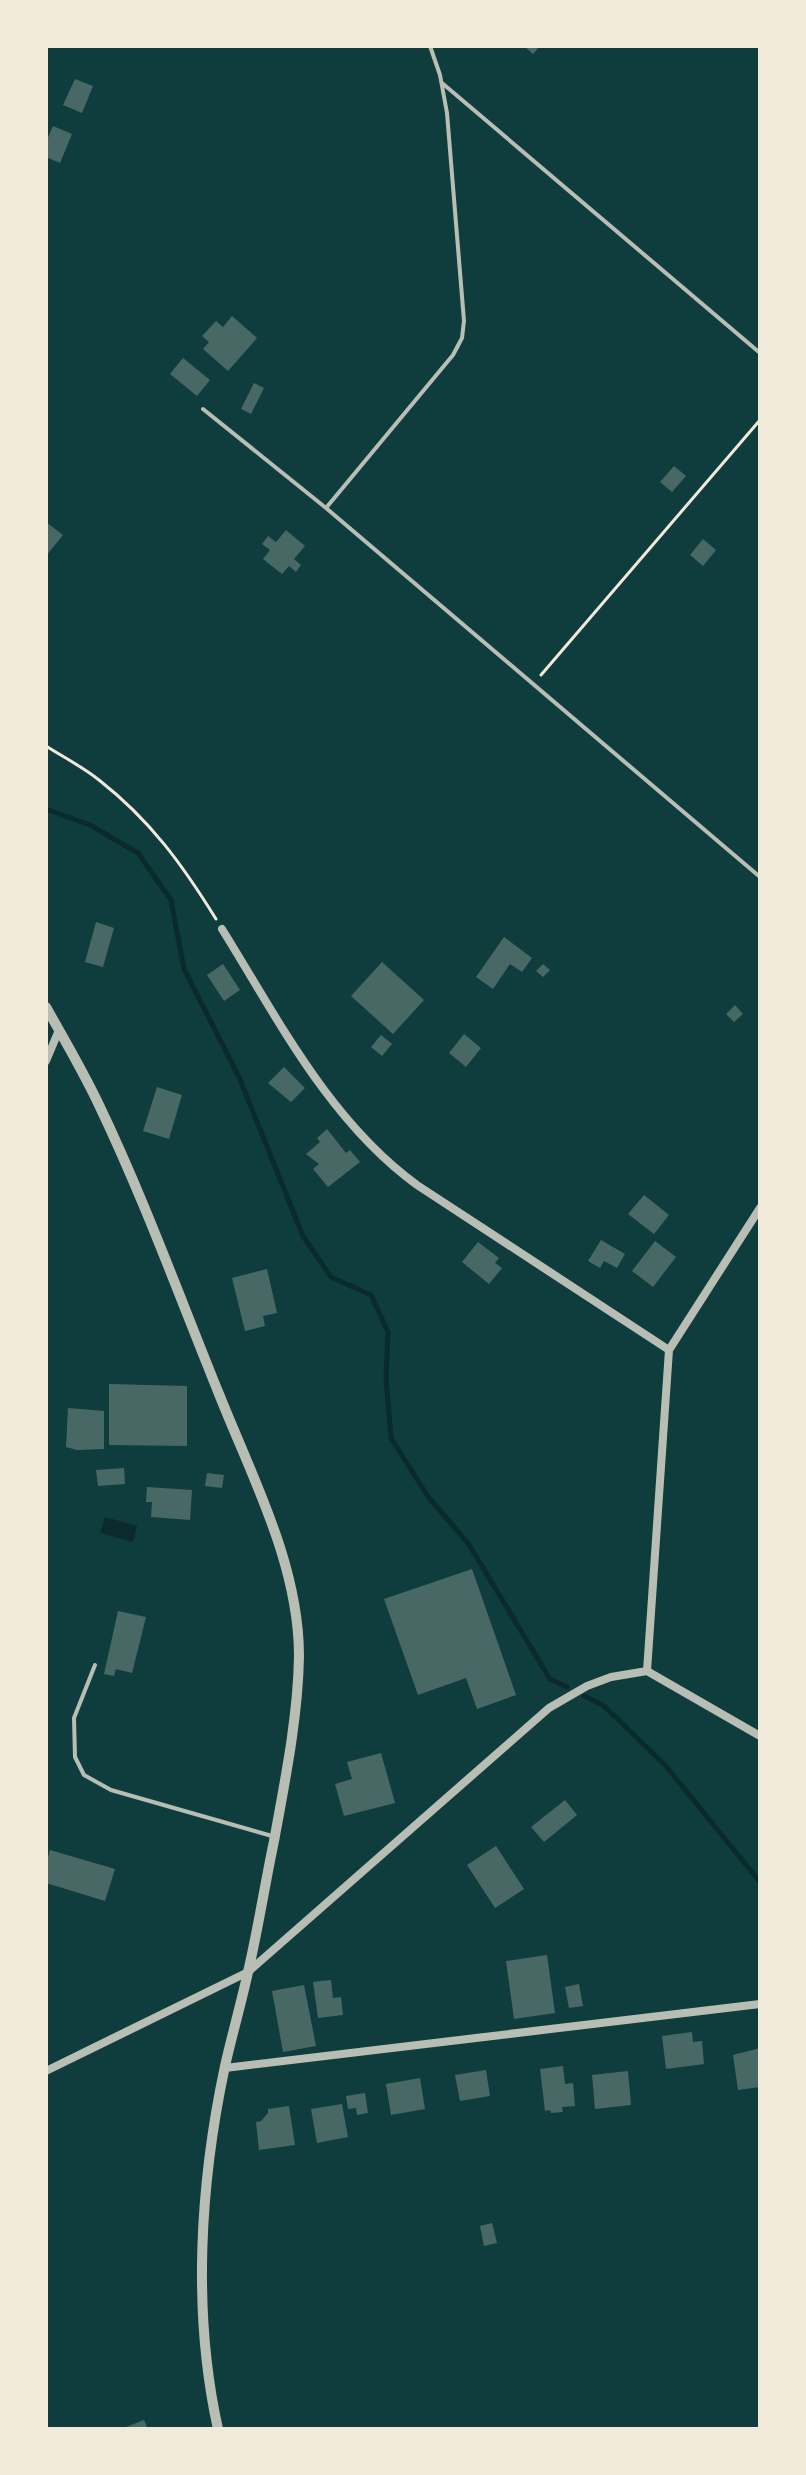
<svg xmlns="http://www.w3.org/2000/svg" width="806" height="2475" viewBox="0 0 806 2475" font-family="'Noto Sans',sans-serif">
  <style>
    .water { fill: #0a2a2b }
    .lines { fill: none; stroke-linecap: round; stroke-linejoin: round }
    .stream { stroke: #0a2a2b; stroke-width: 5 }
    .building { fill: #486865 }
    .path { stroke: #f1e9da; stroke-width: 3 }
    .service { stroke: #b8beb3; stroke-width: 4 }
    .minor { stroke: #b8beb3; stroke-width: 8 }
    .tertiary { stroke: #b8beb3; stroke-width: 10 }
  </style>
  <rect width="100%" height="100%" fill="#0f3d3e"/>
  <path class="water" d="M105 1517 137 1526 133 1542 100 1533Z"/>
  <g class="lines">
    <path class="stream" d="M46 809 90 825 138 853 171 900 184 969 239 1077 303 1236 331 1277 371 1295 388 1332 386 1378 391 1438 429 1498 468 1543 550 1679 567 1687
      M584 1696 603 1705 665 1765 760 1882"/>
  </g>
  <path class="building" d="M524 46H540L533 54Z
    M75 79 93 86 82 113 63 105Z
    M53 126 72 134 60 163 46 157V142Z
    M232 316 257 338 228 371 203 349 209 342 202 336 216 321 223 327Z
    M183 358 210 380 197 396 170 374Z
    M254 383 264 388 251 414 241 409Z
    M674 466 686 476 672 492 660 482Z
    M46 522 63 535 46 556Z
    M286 530 305 546 294 559 301 565 296 572 289 566 282 574 263 559 270 550 262 544 268 536 276 542Z
    M703 539 716 550 703 566 690 555Z
    M96 922 114 928 103 967 85 962Z
    M504 937 532 958 522 972 510 964 493 989 476 977Z
    M382 962 424 1000 393 1034 351 996Z
    M223 964 240 990 224 1001 207 975Z
    M543 964 550 970 543 977 536 971Z
    M735 1005 743 1014 734 1022 726 1014Z
    M464 1034 481 1048 466 1067 449 1053Z
    M381 1035 392 1044 382 1056 371 1047Z
    M284 1067 305 1088 291 1102 268 1083Z
    M157 1087 182 1095 169 1139 143 1131Z
    M327 1129 346 1153 350 1150 360 1162 328 1187 313 1169 319 1164 306 1154 320 1142 317 1138Z
    M644 1195 669 1215 654 1234 628 1214Z
    M601 1240 625 1254 617 1268 604 1261 600 1268 588 1261Z
    M655 1241 676 1257 653 1287 632 1271Z
    M478 1242 499 1258 495 1263 502 1268 489 1284 462 1262Z
    M267 1269 277 1313 263 1316 265 1326 245 1331 232 1278Z
    M109 1384 187 1386V1446L109 1445Z
    M68 1408 104 1411V1449L77 1450 66 1447Z
    M124 1468 125 1484 98 1486 96 1470Z
    M207 1473 224 1475 222 1488 205 1486Z
    M147 1487 192 1490 190 1520 151 1517 152 1502H146Z
    M472 1569 516 1695 477 1709 466 1678 418 1695 384 1599Z
    M118 1611 146 1617 132 1673 116 1669 114 1676 104 1674Z
    M381 1753 395 1803 344 1816 335 1784 352 1779 347 1762Z
    M565 1800 577 1815 544 1842 531 1827Z
    M496 1846 524 1889 495 1908 467 1865Z
    M50 1850 115 1869 105 1901 46 1883V1864Z
    M547 1955 555 2013 514 2019 506 1961Z
    M331 1980 333 1998 341 1997 343 2015 318 2018 313 1982Z
    M579 1984 583 2006 569 2008 565 1987Z
    M304 1985 316 2046 283 2052 272 1991Z
    M692 2032 693 2042 702 2041 704 2064 666 2069 662 2036Z
    M760 2048V2087L738 2090 733 2055Z
    M563 2066 565 2084 573 2083 575 2106 562 2107 563 2112 551 2113 550 2110 545 2111 540 2069Z
    M486 2070 490 2096 460 2101 455 2075Z
    M628 2071 631 2105 595 2109 592 2075Z
    M420 2078 425 2109 391 2115 386 2084Z
    M365 2093 368 2113 357 2115 356 2108 348 2109 346 2096Z
    M342 2104 348 2137 317 2143 311 2109Z
    M289 2106 295 2145 259 2150 256 2122 261 2121 268 2113V2109Z
    M492 2223 497 2243 484 2246 480 2226Z
    M144 2420 148 2429H121Z"/>
  <g class="lines">
    <path class="path" d="M541 675 760 420
      M46 746C63 757 83 767 99 780 150 820 182 864 216 919"/>
    <path class="service" d="M430 46 440 75 447 113 464 321 462 338 453 355 326 508 760 877
      M442 83 760 353
      M203 409 326 508
      M95 1665 74 1718 75 1757 84 1775 111 1790 272 1836"/>
    <path class="minor" d="M222 929C278 1019 329 1121 417 1185L669 1350
      M46 1061 59 1030
      M647 1671 669 1350 760 1208
      M225 2068 760 2004
      M46 2071 248 1972 549 1708 587 1686 611 1677 647 1671 760 1736"/>
    <path class="tertiary" d="M46 1007C64 1039 83 1071 99 1105 144 1199 180 1298 219 1394 252 1477 299 1565 299 1656 298 1717 285 1781 274 1841 265 1884 258 1929 248 1972 241 2004 232 2035 225 2066 200 2183 192 2312 218 2429"/>
  </g>
  <rect width="806" height="2475" fill="none" stroke="#f1e9da" stroke-width="96"/>
</svg>
